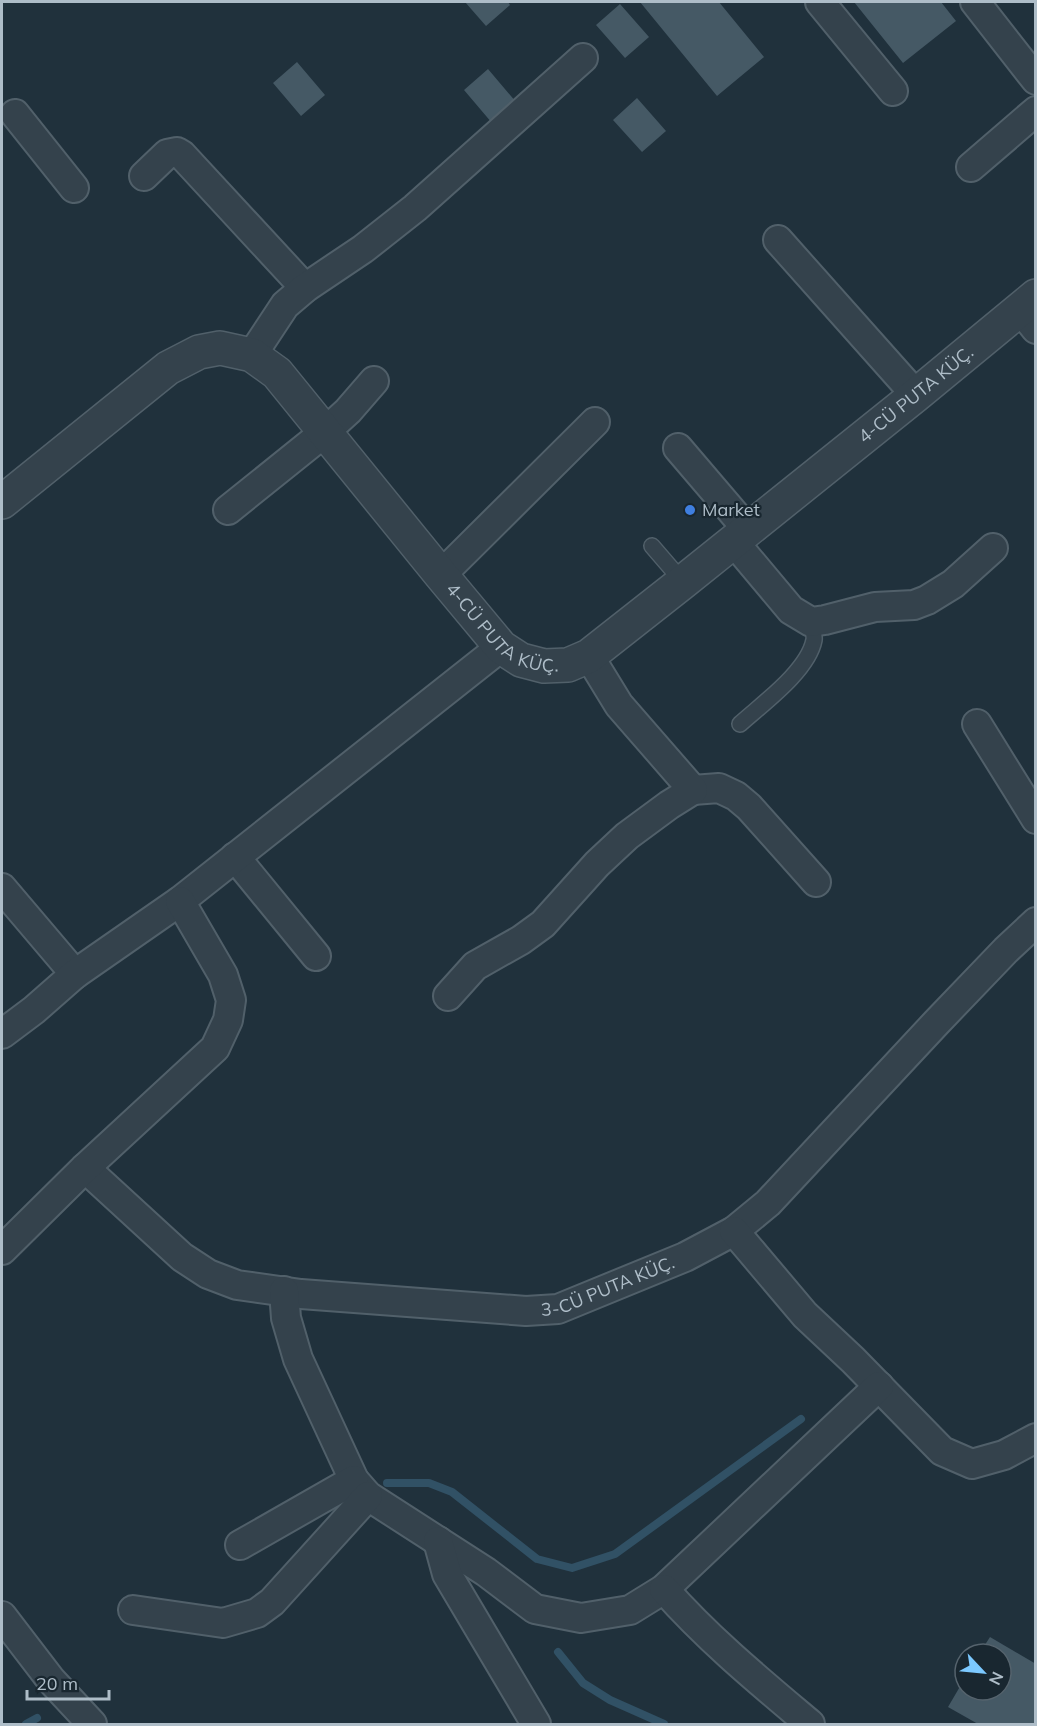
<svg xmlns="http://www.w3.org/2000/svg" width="1037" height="1726" viewBox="0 0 1037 1726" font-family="Mulish,sans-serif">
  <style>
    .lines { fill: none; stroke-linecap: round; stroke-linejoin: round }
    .stream { stroke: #315165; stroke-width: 8 }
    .building { fill: #455965 }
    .service-casing { stroke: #51606a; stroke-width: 18 }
    .minor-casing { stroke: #51606a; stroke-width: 32 }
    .tertiary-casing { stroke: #51606a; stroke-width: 36 }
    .service { stroke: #34424c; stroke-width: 15 }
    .minor { stroke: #34424c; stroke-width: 28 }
    .tertiary { stroke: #34424c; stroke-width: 33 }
    .shop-dot { fill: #3f7fe0; stroke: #192730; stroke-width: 2 }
    .labels { text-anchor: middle; stroke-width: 4.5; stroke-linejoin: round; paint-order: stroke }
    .street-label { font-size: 18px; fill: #aebdc8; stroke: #192730 }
    .poi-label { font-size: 18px; fill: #aebdc8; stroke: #192730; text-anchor: start }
  </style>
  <rect width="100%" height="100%" fill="#20313c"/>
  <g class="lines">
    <path class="stream" d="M387 1483H429L452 1492 537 1559 572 1568 615 1554 801 1419
      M558 1652 583 1683 610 1700 664 1724
      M26 1724 37 1718"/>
  </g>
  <path class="building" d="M465 2H508L510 5 486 26Z
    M640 2H719L764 57 717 96Z
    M854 2H941L956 21 903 63Z
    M620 4 649 37 625 58 596 25Z
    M297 62 325 95 301 116 273 83Z
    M488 69 516 102 492 123 464 90Z
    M637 98 666 131 642 152 613 120Z
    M990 1637 1036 1664V1724H978L948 1707 965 1678V1690H1001V1654H979Z"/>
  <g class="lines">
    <defs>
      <path id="service" d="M652 546 683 582
        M740 724C762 704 808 671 814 640 815 635 812 628 811 622"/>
      <g id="minor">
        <path d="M820 2 893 91"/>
        <path d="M975 2 1036 80"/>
        <path d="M15 114 74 188"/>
        <path d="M971 167 1036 111"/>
        <path d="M144 176 167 154 177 152 182 155 305 288"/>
        <path d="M778 240 916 395"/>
        <path d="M1020 309 1036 329"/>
        <path d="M252 355 285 305 305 288 363 249 415 208 583 58"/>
        <path d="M678 448 748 530"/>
        <path d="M228 510 325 432 348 411 374 381"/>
        <path d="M734 542 791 610 811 622 825 620 875 607 914 605 927 600 953 584 993 548"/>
        <path d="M441 575 595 422"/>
        <path d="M977 724 1036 819"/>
        <path d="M693 790 719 788 736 796 749 807 816 882"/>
        <path d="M235 857 316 956"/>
        <path d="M2 888 75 974"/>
        <path d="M448 996 475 966 521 940 543 924 597 864 627 836 669 805 693 790 619 705 589 656"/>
        <path d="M2 1034 34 1010 75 974 180 901 501 647"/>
        <path id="s1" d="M85 1168 182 1257 208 1274 237 1285 301 1294 526 1311 558 1309 685 1257 734 1231 768 1203 936 1023 1006 950 1036 922"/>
        <path d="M734 1231 805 1315 853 1360 942 1451 972 1464 1004 1455 1036 1438"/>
        <path d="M2 1250 85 1168 215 1048 228 1020 231 1000 223 975 180 901"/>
        <path d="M284 1291 286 1318 298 1359 354 1480 368 1496 486 1572 535 1609 581 1618 630 1610 664 1589 879 1386"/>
        <path d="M438 1541 447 1574 536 1724"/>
        <path d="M240 1545 354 1480"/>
        <path d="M664 1589C708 1639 759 1681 810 1724"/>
        <path d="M133 1610 223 1623 257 1613 272 1602 368 1496"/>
        <path d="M2 1616 51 1680 92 1724"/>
      </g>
      <g id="tertiary">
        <path id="s2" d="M2 502 168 368 199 352 220 348 252 355 277 373 441 575 501 647 521 660 544 666 568 665 589 656 683 582 916 395 1036 296"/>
      </g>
    </defs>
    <use href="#service" class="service-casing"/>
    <use href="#minor" class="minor-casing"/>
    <use href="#tertiary" class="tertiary-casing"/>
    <use href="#service" class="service"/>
    <use href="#minor" class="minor"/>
    <use href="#tertiary" class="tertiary"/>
  </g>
  <circle class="shop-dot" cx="690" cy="510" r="6"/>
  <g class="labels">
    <g class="street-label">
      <text dy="6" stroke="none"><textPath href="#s2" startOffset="1200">4-CÜ PUTA KÜÇ.</textPath></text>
      <text dy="6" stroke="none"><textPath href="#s2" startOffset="678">4-CÜ PUTA KÜÇ.</textPath></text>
      <text dy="6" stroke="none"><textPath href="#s1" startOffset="570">3-CÜ PUTA KÜÇ.</textPath></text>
    </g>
    <g class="poi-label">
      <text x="702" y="516">Market</text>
    </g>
  </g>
  <rect width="1037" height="1726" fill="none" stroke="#aebdc8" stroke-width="6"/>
  <g transform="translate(983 1672) rotate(116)"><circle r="28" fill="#192730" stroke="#55636d" stroke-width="1.5"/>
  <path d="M0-4.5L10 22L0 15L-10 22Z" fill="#7cc9ff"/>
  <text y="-9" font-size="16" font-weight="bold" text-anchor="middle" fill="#aebdc8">N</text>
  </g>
  <path d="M27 1690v9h82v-9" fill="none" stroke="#aebdc8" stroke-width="3"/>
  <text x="36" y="1690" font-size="18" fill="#aebdc8" stroke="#192730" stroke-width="4.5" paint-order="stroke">20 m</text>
</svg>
